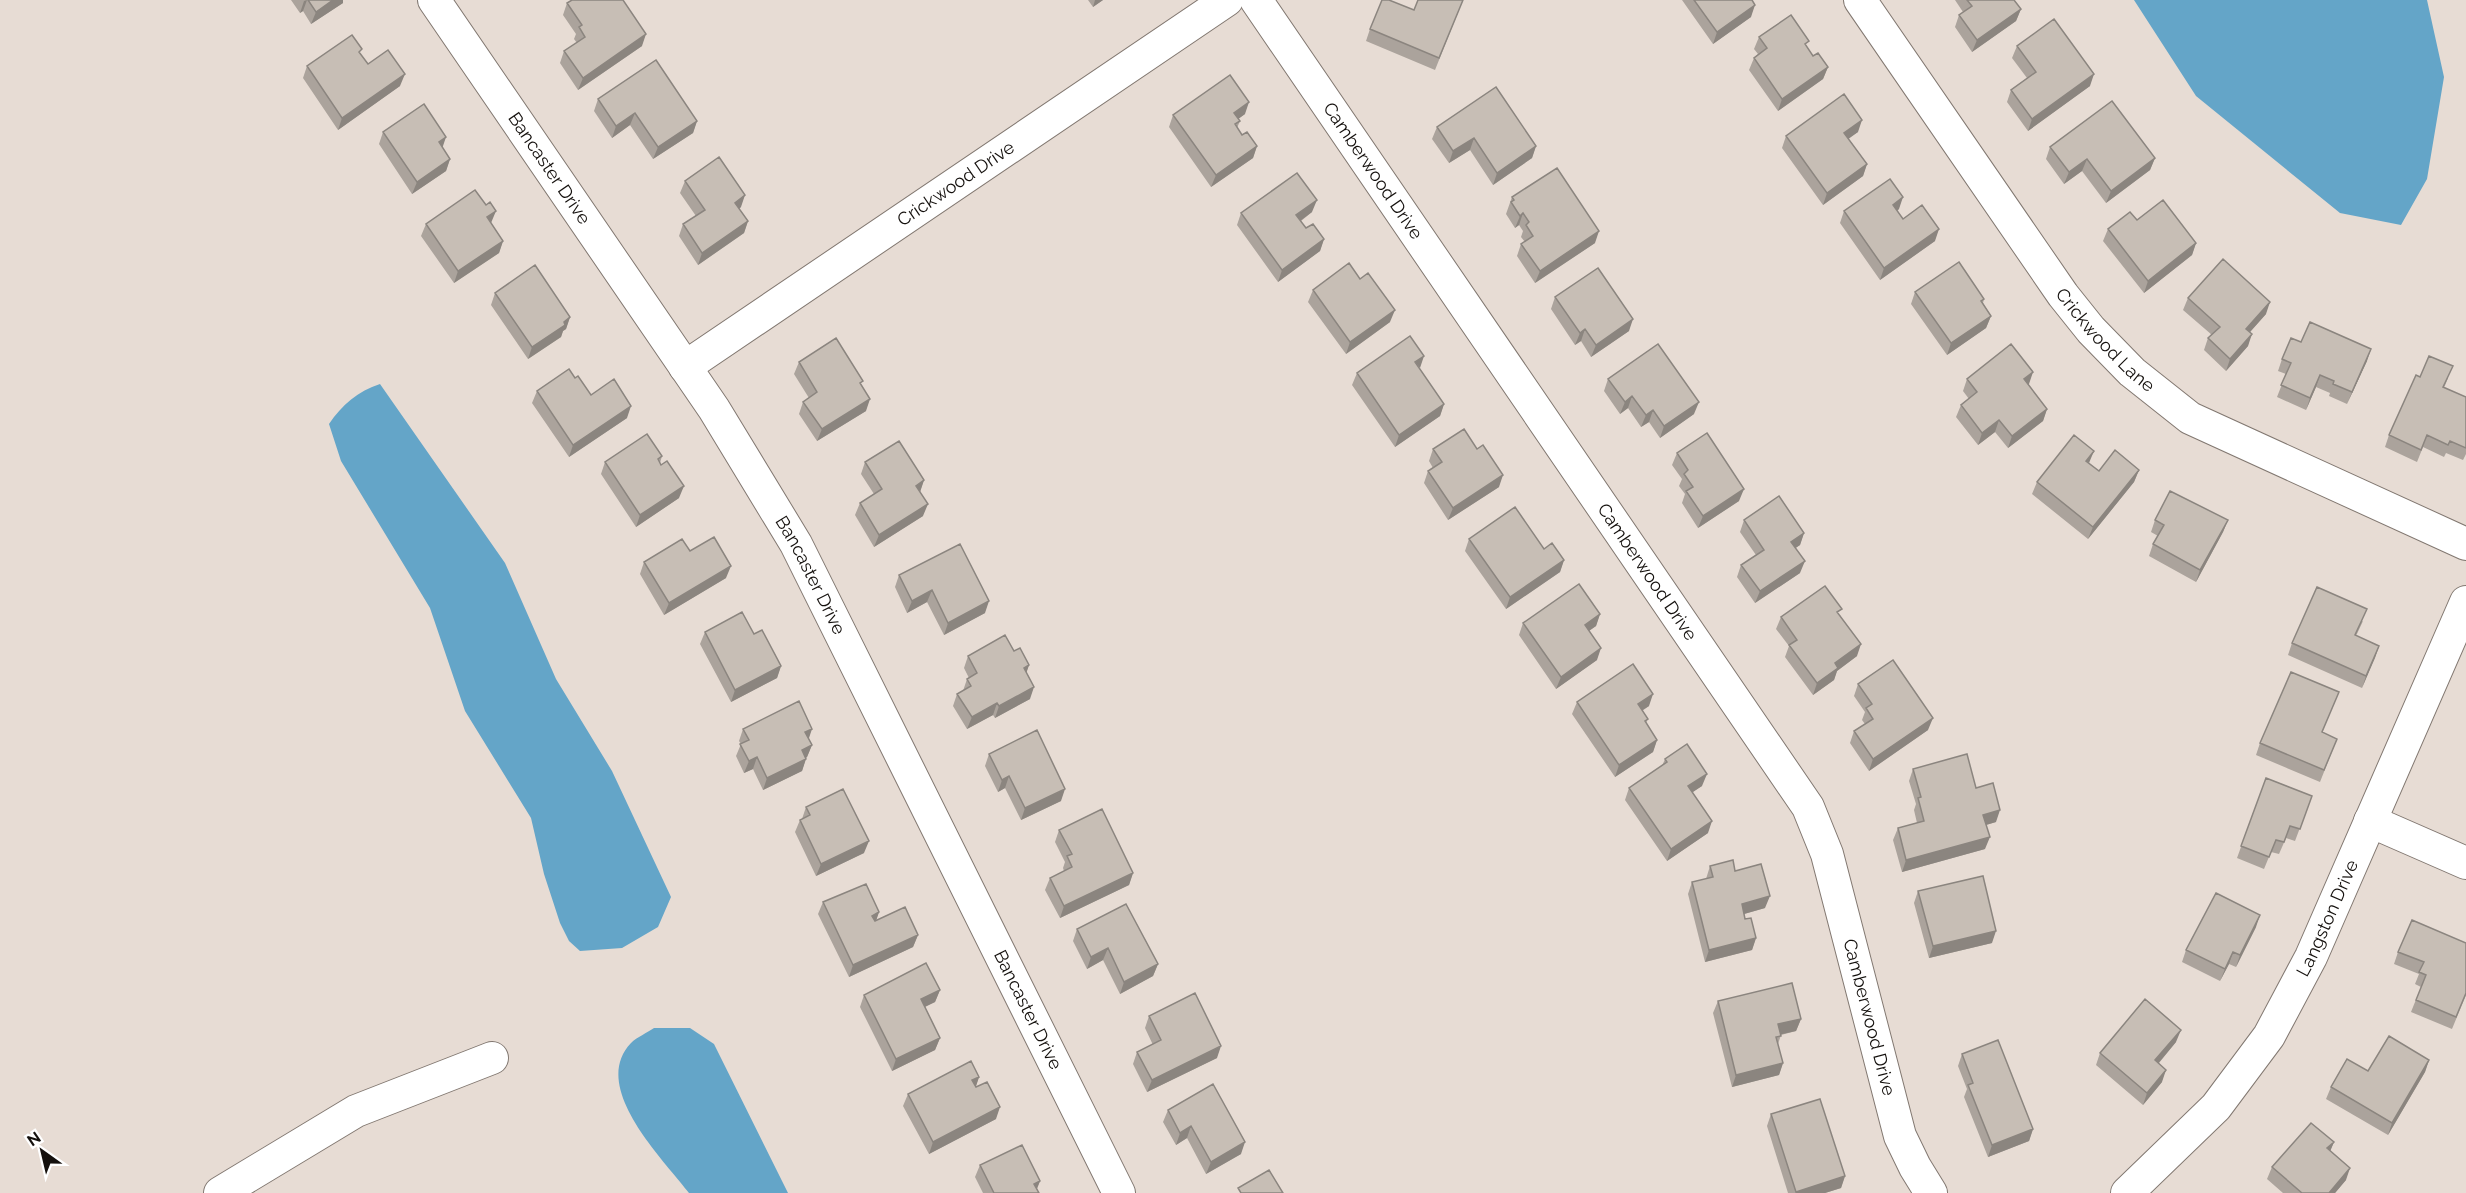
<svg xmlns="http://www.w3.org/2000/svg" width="2466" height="1193" viewBox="0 0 2466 1193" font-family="Raleway,sans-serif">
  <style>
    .water { fill: #64a5c8 }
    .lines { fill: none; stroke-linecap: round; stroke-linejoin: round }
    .street-casing { stroke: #827871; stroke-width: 34 }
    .street { stroke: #fff; stroke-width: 32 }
    .wall { fill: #aba39c }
    .shaded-wall { fill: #8b857f }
    .building { fill: #c7beb5; stroke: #8b857f; stroke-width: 1.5 }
    .labels { text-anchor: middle; stroke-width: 5; stroke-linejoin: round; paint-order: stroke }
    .street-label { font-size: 18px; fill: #14100d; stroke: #fff }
  </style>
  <rect width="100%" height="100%" fill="#e7dcd4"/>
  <path class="water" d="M2134 0H2427L2444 77 2427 179 2401 225 2340 213 2196 96Z
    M380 384 505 563 556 679 612 771 671 897 658 927 622 948 580 951 569 941 560 923 544 874 531 818 465 711 430 608 341 461 329 424C342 405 358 391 380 384Z
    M654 1028H690L714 1044 788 1193H689C663 1159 589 1087 631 1043 637 1037 647 1033 654 1028Z"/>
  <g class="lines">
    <defs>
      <g id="street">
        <path id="s1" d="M434 0 714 409 796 544 1119 1193"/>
        <path id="s2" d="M1256 0 1808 807 1827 854 1900 1136 1915 1167 1931 1193"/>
        <path id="s3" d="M1860 0 2063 295 2091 330 2132 372 2190 418 2466 544"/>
        <path id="s4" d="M685 367 1227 0"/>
        <path d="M2370 821 2466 863"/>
        <path d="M220 1193 356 1111 492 1058"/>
        <path id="s5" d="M2127 1193 2216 1107 2269 1036 2311 957 2466 602"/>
      </g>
    </defs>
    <use href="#street" class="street-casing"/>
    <use href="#street" class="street"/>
  </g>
  <path class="wall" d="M291 0H343V3L311 24 303 11 300 13Z
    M1088 0H1103L1093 7Z
    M1463 0 1435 70 1366 41 1370 29 1414 10Z
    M1682 0H1752L1751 17 1713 44Z
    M1955 0H2014L2021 9 2016 21 1972 52 1955 27 1959 15 1963 12Z
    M567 3 642 46 578 90 560 63 564 51 577 43 574 39 576 34 563 15Z
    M1759 37 1807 47 1813 56 1828 67 1823 79 1778 111 1749 70 1754 58 1758 54 1754 49Z
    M2017 46 2090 86 2028 131 2007 102 2011 90 2027 78 2012 58Z
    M360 54 368 64 400 86 338 130 303 78 307 66Z
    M598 99 697 121 693 133 653 159 630 125 612 138 594 111Z
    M1245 114 1238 119 1240 121 1237 128 1242 135 1257 146 1253 158 1211 187 1169 127 1173 115Z
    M1437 127 1536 146 1532 158 1493 185 1470 150 1449 163 1432 139Z
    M383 132 442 147 450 159 446 171 412 194 379 144Z
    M1858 132 1848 138 1867 164 1863 176 1823 205 1782 148 1786 136Z
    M2050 147 2155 158 2150 170 2106 203 2082 171 2064 184 2046 159Z
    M685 181 741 207 739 209 748 221 744 233 698 265 679 236 683 224 696 216 680 193Z
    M1512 197 1595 243 1535 283 1517 256 1521 244 1525 242 1521 237 1523 231 1519 225 1515 228 1506 214Z
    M1899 209 1897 211 1903 219 1935 241 1880 280 1840 223 1844 211Z
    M1312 212 1301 221 1306 228 1324 239 1320 251 1278 282 1237 225 1241 213Z
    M2137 220 2196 243 2192 255 2144 293 2103 241 2108 229Z
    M491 223 503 241 499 253 454 283 421 236 426 224Z
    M1360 279 1390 322 1346 354 1308 302 1313 290Z
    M1915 292 1984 299 1983 303 1991 316 1986 328 1947 355 1911 304Z
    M495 293 570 317 566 329 563 331 561 337 528 359 491 305Z
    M1555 297 1629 331 1591 357 1581 341 1575 345 1551 309Z
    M2188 298 2266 314 2250 332 2248 346 2226 371 2204 350 2208 338 2212 335 2183 310Z
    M2301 342 2367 361 2347 404 2329 396 2330 393 2316 387 2306 410 2277 397 2286 374 2278 371 2282 359Z
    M799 362 862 386 866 411 817 441 799 414 803 402 809 398 794 374Z
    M1357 373 1444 404 1440 416 1395 447 1352 385Z
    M2420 377 2448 378 2444 388 2466 397V454L2463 460 2446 453 2444 457 2423 447 2417 462 2385 447 2389 435Z
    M575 378 591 395 627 418 569 457 532 403 537 391Z
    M1608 379 1694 414 1660 438 1649 422 1641 427 1628 408 1620 414 1604 391Z
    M1967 379 2029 384 2028 385 2047 409 2043 421 2008 448 1995 432 1978 445 1956 417 1961 405 1969 399 1963 391Z
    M1433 449 1499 487 1448 520 1424 483 1428 471 1433 468 1429 461Z
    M1677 453 1739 501 1698 528 1682 503 1685 494 1679 486 1682 479 1672 465Z
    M662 456 660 463 679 498 636 527 601 474 605 462Z
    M865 462 924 480 920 492 923 516 874 547 855 515 860 503 874 494 861 474Z
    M2089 464 2099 471 2139 470 2134 482 2088 539 2032 494 2037 482Z
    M1744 520 1804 533 1800 545 1795 548 1800 573 1755 603 1737 577 1741 565 1756 555 1740 532Z
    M2155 520H2228L2223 532 2196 582 2149 556 2153 544 2158 536 2151 532Z
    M1469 539 1544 549 1564 560 1560 572 1506 609 1465 551Z
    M690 551 726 578 664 615 640 574 644 562Z
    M899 575 985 613 944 635 927 602 907 613 895 587Z
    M1600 614 1596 626 1589 631 1597 660 1556 689 1519 635 1523 623Z
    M1840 615 1857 656 1837 671 1834 680 1813 695 1785 657 1789 646 1776 629 1781 617Z
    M2363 621 2356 636 2379 646 2362 688 2288 655 2292 643Z
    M705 632 754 634 781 666 777 678 731 702 700 644Z
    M1014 651 1029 665 1026 673 1030 699 995 718 993 715 967 729 953 706 957 694 963 691 967 679 969 678 964 668 968 656Z
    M1858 684 1928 730 1869 771 1850 743 1854 731 1865 724 1862 720 1865 712 1854 696Z
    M2339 692 2322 732 2337 739 2320 782 2256 755 2260 743Z
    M1577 702 1649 706 1642 711 1648 719 1646 723 1657 740 1653 752 1615 777 1572 714Z
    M743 729 809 739 812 745 807 757 806 758 802 771 763 790 753 769 744 773 736 756 741 744 739 741Z
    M989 754 1061 801 1021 820 1005 788 998 792 985 766Z
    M1665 759 1702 786 1692 792 1708 833 1667 861 1625 800 1629 788 1662 766Z
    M1913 769 1976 788 1996 822 1986 825 1985 849 1902 872 1893 840 1898 828 1917 823 1914 810 1916 804 1909 781Z
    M2266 778 2312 796 2295 841 2286 838 2279 854 2271 852 2264 869 2237 858Z
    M806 807 864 853 816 876 795 832 800 820 802 819Z
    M1059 830 1133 873 1129 885 1060 918 1045 890 1050 878 1064 871 1063 868 1065 862 1055 842Z
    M1710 866 1735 871 1765 908 1744 914 1745 919 1756 938 1752 950 1705 962 1688 894 1692 882 1706 879Z
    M1918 891 1992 943 1929 958 1914 903Z
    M823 902 879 912 876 920 918 935 913 947 849 977 818 914Z
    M2256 927 2236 967 2229 964 2220 981 2182 962 2186 950Z
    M1077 929 1158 964 1153 976 1120 994 1103 960 1087 969 1073 941Z
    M2466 943V995L2452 1029 2411 1012 2421 987 2415 984 2419 974 2394 964 2398 952Z
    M940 990 935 1002 925 1007 940 1038 935 1050 892 1071 860 1007 864 995Z
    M1718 1001 1801 1019 1796 1031 1781 1035 1778 1044 1783 1063 1779 1075 1732 1087 1713 1013Z
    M1149 1016 1217 1058 1147 1092 1133 1064 1137 1052 1153 1045 1145 1028Z
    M2176 1042 2159 1063 2162 1082 2143 1105 2096 1065 2100 1053Z
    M1962 1054 2033 1129 2029 1141 1988 1157 1964 1097 1967 1089 1958 1066Z
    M2429 1060 2425 1072 2388 1135 2326 1099 2331 1087 2368 1071Z
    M979 1077 976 1086 996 1119 929 1154 903 1106 908 1094Z
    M1168 1110 1241 1154 1206 1174 1187 1138 1176 1145 1163 1122Z
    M1771 1114 1845 1176 1841 1188 1825 1193H1788L1767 1126Z
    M2334 1142 2330 1151 2346 1180 2335 1193H2283L2267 1179 2272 1167Z
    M980 1165 1040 1181 1037 1189 1039 1193H983L975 1177Z"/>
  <path class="shaded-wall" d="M307 0 303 11 300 13 304 1Z
    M333 0H343V3L311 24 316 12Z
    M1095 0H1103L1093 7Z
    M1755 5 1751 17 1713 44 1717 32Z
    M2021 9 2016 21 1972 52 1977 40Z
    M646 34 642 46 578 90 583 78Z
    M1828 67 1823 79 1778 111 1782 99Z
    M405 74 400 86 338 130 342 118Z
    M2094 74 2090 86 2028 131 2032 119Z
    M1249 102 1245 114 1230 125 1234 113Z
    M635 113 630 125 612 138 616 126Z
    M1862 120 1858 132 1840 145 1844 133Z
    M697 121 693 133 653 159 658 147Z
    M446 137 442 149 439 142Z
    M1474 138 1470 150 1449 163 1453 151Z
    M1257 146 1253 158 1211 187 1216 175Z
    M1536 146 1532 158 1493 185 1497 173Z
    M2155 158 2150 170 2106 203 2111 191Z
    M450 159 446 171 412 194 417 182Z
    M2087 159 2082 171 2064 184 2069 172Z
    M1867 164 1863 176 1823 205 1827 193Z
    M745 195 741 207 731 215 735 203Z
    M1903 197 1899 209 1888 217 1893 205Z
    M1317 200 1312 212 1292 227 1296 215Z
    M496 211 491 223 482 229 487 217Z
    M1523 213 1519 225 1515 228 1520 216Z
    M748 221 744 233 698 265 702 253Z
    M1939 229 1935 241 1880 280 1884 268Z
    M1599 231 1595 243 1535 283 1540 271Z
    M1324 239 1320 251 1278 282 1282 270Z
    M503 241 499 253 454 283 458 271Z
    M2196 243 2192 255 2144 293 2148 281Z
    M2270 302 2266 314 2242 341 2246 329Z
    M1395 310 1390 322 1346 354 1350 342Z
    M1991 316 1986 328 1947 355 1951 343Z
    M570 317 566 329 563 331 561 337 528 359 532 347Z
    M1633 319 1629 331 1591 357 1596 345Z
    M1585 329 1581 341 1575 345 1580 333Z
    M2252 334 2248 346 2226 371 2230 359Z
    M2371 349 2367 361 2347 404 2352 392Z
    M1424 356 1420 368 1415 362Z
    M2033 372 2029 384 2019 391 2024 379Z
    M2320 375 2316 387 2306 410 2310 398Z
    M1632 396 1628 408 1620 414 1625 402Z
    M870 399 866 411 817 441 822 429Z
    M1699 402 1694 414 1660 438 1664 426Z
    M1444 404 1440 416 1395 447 1399 435Z
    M631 406 627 418 569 457 573 445Z
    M2047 409 2043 421 2008 448 2012 436Z
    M1653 410 1649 422 1641 427 1646 415Z
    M1999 420 1995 432 1978 445 1982 433Z
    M2094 451 2089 463 2086 461Z
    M2139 470 2134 482 2088 539 2093 527Z
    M1503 475 1499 487 1448 520 1453 508Z
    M924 480 920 492 916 486Z
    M684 486 679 498 636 527 640 515Z
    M1744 489 1739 501 1698 528 1703 516Z
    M928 504 923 516 874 547 879 535Z
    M2228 520 2223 532 2196 582 2200 570Z
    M1804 533 1800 545 1787 554 1791 542Z
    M1564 560 1560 572 1506 609 1510 597Z
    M1805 561 1800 573 1755 603 1760 591Z
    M731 566 726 578 664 615 669 603Z
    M932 590 927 602 907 613 912 601Z
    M989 601 985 613 944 635 948 623Z
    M1600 614 1596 626 1580 637 1585 625Z
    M1861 644 1857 656 1837 671 1834 680 1813 695 1817 683 1835 663Z
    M2379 646 2375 658 2362 688 2366 676Z
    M1601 648 1597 660 1556 689 1561 677Z
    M1029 665 1025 677 1024 668Z
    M781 666 777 678 731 702 735 690Z
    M1034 687 1030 699 995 718 999 706Z
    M1653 694 1649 706 1633 716 1638 704Z
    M997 703 993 715 967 729 972 717Z
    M1933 718 1928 730 1869 771 1873 759Z
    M812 729 808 741 805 732Z
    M1657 740 1653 752 1615 777 1619 765Z
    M812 745 807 757 798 762 802 750Z
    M757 757 753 769 744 773 749 761Z
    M806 759 802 771 763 790 767 778Z
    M1707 774 1702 786 1684 798 1688 786Z
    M1009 776 1005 788 998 792 1002 780Z
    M1065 789 1061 801 1021 820 1025 808Z
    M2000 810 1996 822 1979 827 1983 815Z
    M1712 821 1708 833 1667 861 1671 849Z
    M1990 837 1985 849 1902 872 1906 860Z
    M869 841 864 853 816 876 821 864Z
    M1133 873 1129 885 1060 918 1064 906Z
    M1770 896 1765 908 1737 916 1742 904Z
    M879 912 875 924 872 916Z
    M2260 915 2256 927 2236 967 2240 955Z
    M1996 931 1992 943 1929 958 1933 946Z
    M918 935 913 947 849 977 853 965Z
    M1756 938 1752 950 1705 962 1709 950Z
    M1108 948 1103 960 1087 969 1091 957Z
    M2233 952 2229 964 2220 981 2225 969Z
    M1158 964 1153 976 1120 994 1124 982Z
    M940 990 935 1002 916 1011 921 999Z
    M1801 1019 1796 1031 1774 1036 1778 1024Z
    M2181 1030 2176 1042 2151 1072 2155 1060Z
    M940 1038 935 1050 892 1071 896 1059Z
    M1221 1046 1217 1058 1147 1092 1152 1080Z
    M2429 1060 2425 1072 2388 1135 2392 1123Z
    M1783 1063 1779 1075 1732 1087 1736 1075Z
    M2166 1070 2162 1082 2143 1105 2147 1093Z
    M979 1077 975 1089 972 1080Z
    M1000 1107 996 1119 929 1154 933 1142Z
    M1191 1126 1187 1138 1176 1145 1180 1133Z
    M2033 1129 2029 1141 1988 1157 1992 1145Z
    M1245 1142 1241 1154 1206 1174 1211 1162Z
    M2334 1142 2329 1154 2327 1148Z
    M2350 1168 2346 1180 2335 1193H2329Z
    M1845 1176 1841 1188 1825 1193H1796V1192Z
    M1040 1181 1035 1193 1034 1184Z"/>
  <path class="building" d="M308 0H333L316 12Z
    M572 0H623L646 34 583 78 564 51 585 37 579 27 582 25 567 3Z
    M1382 0H1389L1414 10 1418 0H1463L1439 58 1370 29Z
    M1694 0H1752L1755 5 1717 32Z
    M1967 0H2014L2021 9 1977 40 1959 15 1972 6Z
    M1791 15 1809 41 1805 44 1813 56 1818 53 1828 67 1782 99 1754 58 1767 48 1759 37Z
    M2054 19 2094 74 2032 119 2011 90 2036 72 2017 46Z
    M352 35 362 49 359 52 368 64 388 50 405 74 342 118 307 66Z
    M656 60 697 121 658 147 635 113 616 126 598 99Z
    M1230 75 1249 102 1234 113 1240 121 1235 124 1242 135 1247 132 1257 146 1216 175 1173 115Z
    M1496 87 1536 146 1497 173 1474 138 1453 151 1437 127Z
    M1844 94 1862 120 1844 133 1867 164 1827 193 1786 136Z
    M2112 101 2155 158 2111 191 2087 159 2069 172 2050 147Z
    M424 104 446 137 439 142 450 159 417 182 383 132Z
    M719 157 745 195 735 203 748 221 702 253 683 224 705 210 685 181Z
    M1557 168 1599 231 1540 271 1521 244 1533 236 1526 225 1529 222 1523 213 1520 216 1511 202 1514 200 1512 197Z
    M1297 173 1317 200 1296 215 1306 228 1313 224 1324 239 1282 270 1241 213Z
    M1890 179 1903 197 1893 205 1903 219 1922 205 1939 229 1884 268 1844 211Z
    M475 190 486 205 490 202 496 211 487 217 503 241 458 271 426 224Z
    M2163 200 2196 243 2148 281 2108 229 2130 212 2137 220Z
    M2223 259 2270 302 2246 329 2252 334 2230 359 2208 338 2220 327 2188 298Z
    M1959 262 1984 299 1981 301 1991 316 1951 343 1915 292Z
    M1349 263 1360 279 1368 273 1395 310 1350 342 1313 290Z
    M535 265 570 317 564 322 565 325 532 347 495 293Z
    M1598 268 1633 319 1596 345 1585 329 1580 333 1555 297Z
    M2310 322 2371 349 2352 392 2333 384 2334 381 2320 375 2310 398 2281 385 2291 363 2282 359 2291 338 2301 342Z
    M1410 336 1424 356 1415 362 1444 404 1399 435 1357 373Z
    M836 338 863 381 860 383 870 399 822 429 803 402 817 392 799 362Z
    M1658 344 1699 402 1664 426 1653 410 1646 415 1632 396 1625 402 1608 379Z
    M2011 344 2033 372 2024 379 2047 409 2012 436 1999 420 1982 433 1961 405 1977 392 1967 379Z
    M2429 356 2453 366 2443 387 2466 397V448L2450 441 2448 445 2427 435 2421 450 2389 435 2416 375 2420 377Z
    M569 369 575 378 578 376 591 395 614 379 631 406 573 445 537 391Z
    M1464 429 1477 449 1483 445 1503 475 1453 508 1428 471 1442 462 1433 449Z
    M1707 433 1744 489 1703 516 1686 491 1693 487 1684 474 1688 470 1677 453Z
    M647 434 662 456 658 459 661 465 667 461 684 486 640 515 605 462Z
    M2074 435 2094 451 2086 461 2099 471 2115 450 2139 470 2093 527 2037 482Z
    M899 441 924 480 916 486 928 504 879 535 860 503 882 489 865 462Z
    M2170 491 2228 520 2200 570 2153 544 2164 525 2155 520Z
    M1779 496 1804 533 1791 542 1805 561 1760 591 1741 565 1764 550 1744 520Z
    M1515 507 1544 549 1552 543 1564 560 1510 597 1469 539Z
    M714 537 731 566 669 603 644 562 682 539 690 551Z
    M960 544 989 601 948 623 932 590 912 601 899 575Z
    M1579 584 1600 614 1585 625 1601 648 1561 677 1523 623Z
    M1825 586 1842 609 1837 612 1861 644 1835 663 1838 668 1817 683 1789 645 1797 640 1781 617Z
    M2317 587 2367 609 2355 635 2379 646 2366 676 2292 643Z
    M742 612 754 634 762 630 781 666 735 690 705 632Z
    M1005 635 1014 651 1020 648 1029 665 1024 668 1034 687 999 706 997 703 972 717 957 694 971 686 967 679 977 673 968 656Z
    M1893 660 1933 718 1873 759 1854 731 1873 719 1866 708 1872 704 1858 684Z
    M1633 664 1653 694 1638 704 1648 719 1645 721 1657 740 1619 765 1577 702Z
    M2291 672 2339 692 2322 732 2337 739 2324 770 2260 743Z
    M799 701 812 729 805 732 812 745 802 750 806 759 767 778 757 757 749 761 740 744 749 740 743 729Z
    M1037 730 1065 789 1025 808 1009 776 1002 780 989 754Z
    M1687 744 1707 774 1688 786 1712 821 1671 849 1629 788 1667 762 1665 759Z
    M1967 754 1976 788 1993 783 2000 810 1983 815 1990 837 1906 860 1898 828 1924 821 1918 798 1921 797 1913 769Z
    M2266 778 2312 796 2300 829 2290 826 2284 842 2276 840 2269 857 2241 846Z
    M843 789 869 841 821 864 800 820 810 815 806 807Z
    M1102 809 1133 873 1064 906 1050 878 1072 867 1067 856 1072 854 1059 830Z
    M1733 860 1735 871 1761 864 1770 896 1742 904 1745 919 1751 918 1756 938 1709 950 1692 882 1713 877 1710 866Z
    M1983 876 1996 931 1933 946 1918 891Z
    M866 884 879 912 872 916 875 921 905 907 918 935 853 965 823 902Z
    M2216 893 2260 915 2240 955 2233 952 2225 969 2186 950Z
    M1126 904 1158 964 1124 982 1108 948 1091 957 1077 929Z
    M2412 920 2466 943V993L2456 1017 2416 1000 2426 975 2419 972 2424 962 2398 952Z
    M926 963 940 990 921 999 940 1038 896 1059 864 995Z
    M1792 983 1801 1019 1778 1024 1781 1036 1776 1037 1783 1063 1736 1075 1718 1001Z
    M1195 993 1221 1046 1152 1080 1137 1052 1161 1040 1149 1016Z
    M2145 999 2181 1030 2155 1060 2166 1070 2147 1093 2100 1053Z
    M2389 1036 2429 1060 2392 1123 2331 1087 2347 1059 2368 1071Z
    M1998 1040 2033 1129 1992 1145 1968 1085 1973 1083 1962 1054Z
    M971 1061 979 1077 972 1080 976 1087 987 1082 1000 1107 933 1142 908 1094Z
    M1213 1084 1245 1142 1211 1162 1191 1126 1180 1133 1168 1110Z
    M1820 1099 1845 1176 1796 1192 1771 1114Z
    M2311 1123 2334 1142 2327 1148 2350 1168 2329 1193H2302L2272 1167Z
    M1022 1145 1040 1181 1034 1184 1039 1193H994L980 1165Z
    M1269 1170 1283 1193H1241L1238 1188Z"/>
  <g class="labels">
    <g class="street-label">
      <text dy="6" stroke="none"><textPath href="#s1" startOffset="204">Bancaster Drive</textPath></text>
      <text dy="6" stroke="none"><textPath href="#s2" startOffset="207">Camberwood Drive</textPath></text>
      <text dy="6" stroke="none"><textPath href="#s4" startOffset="327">Crickwood Drive</textPath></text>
      <text dy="6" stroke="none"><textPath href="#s3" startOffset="420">Crickwood Lane</textPath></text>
      <text dy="6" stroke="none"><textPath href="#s2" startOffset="693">Camberwood Drive</textPath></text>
      <text dy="6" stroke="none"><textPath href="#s1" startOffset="688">Bancaster Drive</textPath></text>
      <text dy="6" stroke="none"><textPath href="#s5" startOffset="344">Langston Drive</textPath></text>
      <text dy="6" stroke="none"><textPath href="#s1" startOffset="1174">Bancaster Drive</textPath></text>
      <text dy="6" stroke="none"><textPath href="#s2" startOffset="1197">Camberwood Drive</textPath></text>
    </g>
  </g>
  <g transform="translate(42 1151) rotate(326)" stroke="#ffffff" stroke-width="4.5" paint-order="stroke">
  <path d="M0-4.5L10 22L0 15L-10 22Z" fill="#14100d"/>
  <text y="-9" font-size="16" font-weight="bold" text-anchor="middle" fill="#14100d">N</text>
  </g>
</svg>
